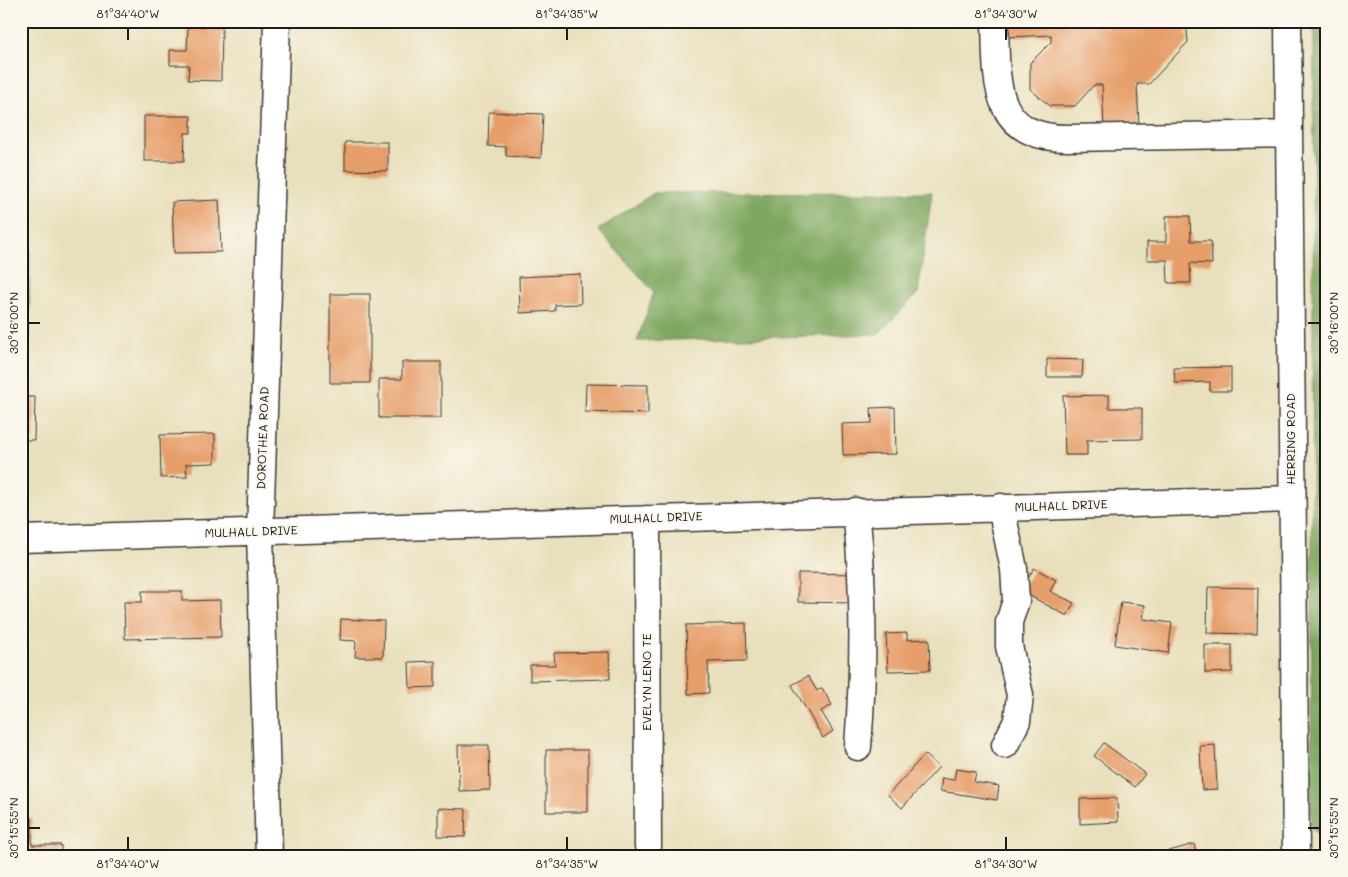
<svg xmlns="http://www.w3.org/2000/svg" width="1348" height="877" viewBox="0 0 1348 877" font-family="Mali,sans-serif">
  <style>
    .forest { fill: #7ea75e; stroke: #4d623d }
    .building { fill: #e79f6b }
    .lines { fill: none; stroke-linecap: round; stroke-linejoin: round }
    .minor-casing { stroke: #3b3934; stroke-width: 29 }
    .minor { stroke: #fff; stroke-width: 26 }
    .ticks { fill: none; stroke: #1c1c1c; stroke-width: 2 }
    .labels { text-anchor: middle; stroke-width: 4; stroke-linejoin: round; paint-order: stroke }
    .street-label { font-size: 12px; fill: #1c1c1c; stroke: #fbf7ec }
    .neatline { fill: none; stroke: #1c1c1c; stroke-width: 2 }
    .ticks-label { font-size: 12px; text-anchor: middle; fill: #1c1c1c }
  </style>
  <rect width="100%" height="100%" fill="#fbf7ec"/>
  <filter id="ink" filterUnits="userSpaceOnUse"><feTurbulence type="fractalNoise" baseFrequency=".02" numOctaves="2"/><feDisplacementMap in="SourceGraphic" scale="10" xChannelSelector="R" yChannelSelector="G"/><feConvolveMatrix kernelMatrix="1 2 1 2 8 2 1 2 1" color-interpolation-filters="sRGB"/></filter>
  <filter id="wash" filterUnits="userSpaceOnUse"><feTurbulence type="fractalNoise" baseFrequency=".0096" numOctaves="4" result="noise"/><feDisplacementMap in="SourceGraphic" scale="20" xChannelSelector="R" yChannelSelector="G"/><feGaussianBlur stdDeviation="1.12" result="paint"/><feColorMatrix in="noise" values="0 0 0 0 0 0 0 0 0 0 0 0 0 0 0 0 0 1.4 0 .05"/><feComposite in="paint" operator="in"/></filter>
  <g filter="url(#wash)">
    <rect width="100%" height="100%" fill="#e8e0bc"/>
    <path class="forest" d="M1314 21H1327V842L1311 828Z
      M932 192 918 293 878 334 637 341 654 292 598 230 654 193Z
      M21 193H30L29 353 21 354Z"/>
    <g id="blocks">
      <path class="building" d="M1007 21H1186L1188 42 1149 84H1137L1139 126H1104L1102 85H1094L1075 106H1050L1030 89V63L1051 42V35L1008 37Z
        M188 26 222 27 221 81 188 80 189 65H170V50H187Z
        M489 112 543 114 541 158 506 156V147L488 146Z
        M144 116H191V133H185L184 161H144Z
        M345 142H388V171L345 170Z
        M219 200 221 252 174 253 172 202Z
        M1166 216H1190L1191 241H1211L1212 264 1190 263 1191 283H1168L1167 260H1147V242H1166Z
        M580 274 581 304 555 305V311L520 313 519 277Z
        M330 294H370V383H330Z
        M1047 359 1083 360 1082 377H1047Z
        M402 362H441V418H379V379H402Z
        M1231 367V391H1210V382L1175 383 1174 368Z
        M586 384 648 385V414L585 412Z
        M1109 395V408H1142V439L1087 440V455H1065L1063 396Z
        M21 397H35L34 440H21Z
        M895 407 896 454 843 455 842 424 872 423 871 408Z
        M215 434V463L186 464 187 477 161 478 160 435Z
        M1034 568 1056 580 1050 591 1074 603 1067 616 1021 591Z
        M798 573 855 574 854 603 798 602Z
        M1208 587 1258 588 1257 634 1207 633Z
        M142 591H182V601L220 600 221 637 125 639 124 602H142Z
        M1121 602 1145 605 1143 619 1172 623 1168 653 1115 645Z
        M341 619 384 621 383 657H355L356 641 340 640Z
        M746 623 747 661 708 662 709 693 688 694 686 625Z
        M907 633V640L929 639 930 670 888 671 886 634Z
        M1205 645H1232V672L1205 673Z
        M609 652 610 679 530 681V665H555L554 653Z
        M435 661V687L410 688 409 662Z
        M808 676 817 691 822 688 832 705 821 711 833 731 823 738 792 685Z
        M1104 743 1145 774 1135 787 1094 756Z
        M458 745H489L490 790 459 791Z
        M1215 745 1217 789 1202 790 1200 746Z
        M546 750H588V812H546Z
        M925 754 939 767 902 808 888 795Z
        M956 769 976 772 974 782 999 786 997 800 940 791 942 778 954 780Z
        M1117 798 1118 822 1080 824V799Z
        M438 808 466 809 465 837 438 836Z
        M21 818H32V845H61V856H21Z
        M1194 844 1197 856H1163L1162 853Z"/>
    </g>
  </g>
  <g filter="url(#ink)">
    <use href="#blocks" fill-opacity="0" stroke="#3b3934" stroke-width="1"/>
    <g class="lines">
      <defs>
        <path id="minor" d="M995 21C997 79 990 138 1068 138L1289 134
          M1288 21 1296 856
          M1001 507 1014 569 1016 601 1009 622V646L1020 695 1017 721 1005 745
          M856 511C865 591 864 667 858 747
          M647 519 648 846
          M21 539 1291 499
          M269 856 260 532 277 21"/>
      </defs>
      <use href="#minor" class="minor-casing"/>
      <use href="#minor" class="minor"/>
    </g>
  </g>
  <path class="ticks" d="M128 28V40M567 28V40M1006 28V40M28 323H40M1308 323H1320M28 828H40M1308 828H1320M128 837V850M567 837V850M1006 837V850"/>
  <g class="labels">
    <g class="street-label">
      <text transform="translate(263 438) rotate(-88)" y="4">DOROTHEA ROAD</text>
      <text transform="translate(1291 439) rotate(-90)" y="4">HERRING ROAD</text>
      <text transform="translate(1061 506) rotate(-2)" y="4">MULHALL DRIVE</text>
      <text transform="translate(656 518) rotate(-2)" y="4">MULHALL DRIVE</text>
      <text transform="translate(251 532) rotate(-2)" y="4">MULHALL DRIVE</text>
      <text transform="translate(647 682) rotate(-90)" y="4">EVELYN LENO TE</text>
    </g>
  </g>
  <rect width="1348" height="877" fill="none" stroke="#fbf7ec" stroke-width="55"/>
  <rect x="28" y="28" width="1292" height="822" class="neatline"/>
  <g class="ticks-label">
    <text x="128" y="18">81°34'40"W</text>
    <text x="567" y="18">81°34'35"W</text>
    <text x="1006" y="18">81°34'30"W</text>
    <text transform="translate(14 323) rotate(-90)" y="4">30°16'00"N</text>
    <text transform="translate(1334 323) rotate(-90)" y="4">30°16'00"N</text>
    <text transform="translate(14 828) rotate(-90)" y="4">30°15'55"N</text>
    <text transform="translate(1334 828) rotate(-90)" y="4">30°15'55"N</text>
    <text x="128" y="868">81°34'40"W</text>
    <text x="567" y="868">81°34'35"W</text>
    <text x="1006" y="868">81°34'30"W</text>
  </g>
</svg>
